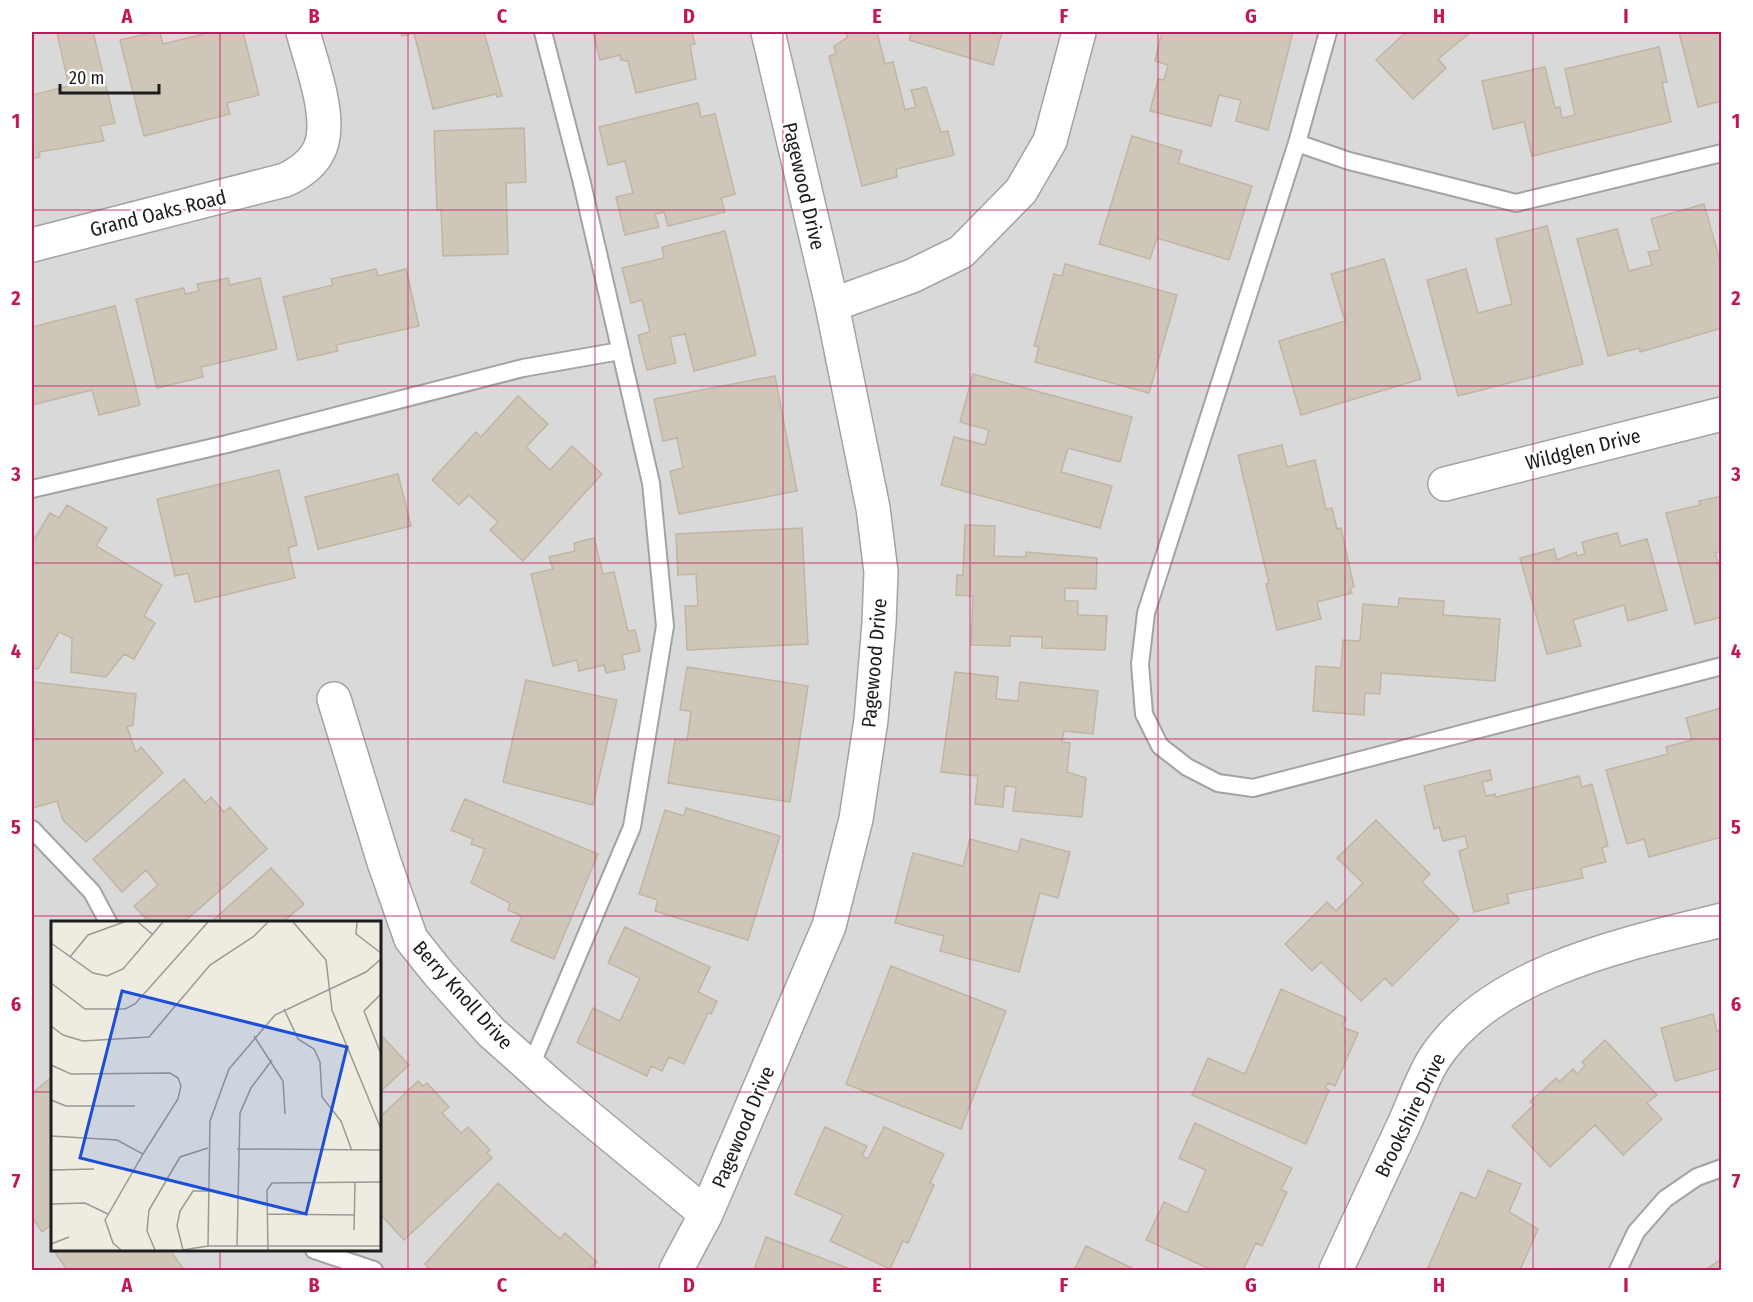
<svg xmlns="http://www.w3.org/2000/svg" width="1753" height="1302" viewBox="0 0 1753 1302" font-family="'Fira Sans Condensed',sans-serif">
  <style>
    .residential { fill: #dad9d9; fill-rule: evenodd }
    .building { fill: #cec6b9; stroke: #c1b5a1; stroke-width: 1.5 }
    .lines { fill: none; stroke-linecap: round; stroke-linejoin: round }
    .service-casing { stroke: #a3a3a3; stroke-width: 20 }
    .minor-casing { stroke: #a3a3a3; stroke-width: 36 }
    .service { stroke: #fff; stroke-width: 16 }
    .minor { stroke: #fff; stroke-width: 33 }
    .grid { fill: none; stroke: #c2185b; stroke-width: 1.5; stroke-opacity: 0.55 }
    .labels { text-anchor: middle; stroke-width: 4.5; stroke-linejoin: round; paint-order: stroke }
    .street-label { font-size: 20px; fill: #1c1c1c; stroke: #fff }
    .inset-road { fill: none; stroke: #9a9992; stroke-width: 1.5 }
    .view { fill: #1d4ed8; fill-opacity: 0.15; stroke: #1d4ed8; stroke-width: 3 }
    .inset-edge { fill: none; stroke: #1c1c1c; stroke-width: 3 }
    .neatline { fill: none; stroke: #c2185b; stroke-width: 2 }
    .grid-label { font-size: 20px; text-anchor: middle; font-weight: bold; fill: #c2185b }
  </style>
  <rect width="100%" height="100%" fill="#eeece0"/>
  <path class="residential" d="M32 32H1721V1270H32ZM52 922H380V1250H52Z"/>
  <path class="building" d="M65 32H93L115 123 100 126 104 141 39 152 40 157 32 159V95L69 86 57 33Z
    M156 32H160L163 44 212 32H243L259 95 227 103 230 114 144 136 120 40Z
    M400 32H484L502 96 497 97 496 94 433 109 414 33 402 36Z
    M593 32H692L695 44 690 45 696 79 636 93 628 61 621 60 620 55 600 60Z
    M846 32H877L885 64 893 62 905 110 916 107 911 90 926 87 941 132 948 131 954 155 896 169 897 177 862 186 829 56 836 54 834 46 847 38Z
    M912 32H1002L993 65 909 40Z
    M1162 32H1293L1268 130 1236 121 1241 100 1219 95 1211 126 1150 111 1158 79 1164 80 1168 65 1155 61Z
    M1406 32H1471L1438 59 1446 68 1413 99 1376 60Z
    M1679 32H1722V101L1698 107Z
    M1659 47 1667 82 1662 83 1671 122 1532 156 1524 122 1493 129 1482 81 1545 67 1555 108 1560 107 1562 118 1575 115 1565 69Z
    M698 103 701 117 715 114 735 194 721 198 725 212 668 226 664 212 655 214 659 227 625 235 616 197 633 193 625 161 608 165 599 127Z
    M524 128 526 182 506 183 508 254 443 256 441 210H437L434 131Z
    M1132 136 1182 151 1178 163 1252 186 1229 260 1157 238 1150 259 1099 244Z
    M1704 204 1722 268V328L1640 352 1639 348 1608 356 1577 239 1617 229 1629 271 1652 265 1648 252 1660 250 1651 219Z
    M1547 226 1583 364 1458 396 1427 280 1466 269 1478 313 1512 304 1496 239Z
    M725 231 756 355 694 371 685 334 670 337 676 363 647 370 638 335 650 332 642 300 631 303 622 268 664 258 662 247Z
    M1384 259 1421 379 1301 415 1279 341 1345 321 1331 274Z
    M1065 264 1177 295 1149 393 1035 362 1039 347 1034 346 1054 274 1062 276Z
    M376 269 378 276 406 269 419 326 336 345 338 351 298 360 283 297 333 285 331 279Z
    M228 278 230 285 260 278 277 349 201 367 203 377 157 388 136 299 184 288 185 294 199 291 197 284Z
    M115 306 140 405 99 415 92 390 32 405V327Z
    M973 374 1132 417 1120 462 1068 448 1061 472 1112 486 1100 528 941 485 954 437 985 445 989 430 960 422Z
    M775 376 797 491 679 514 670 471 683 468 677 438 663 441 654 399Z
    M518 396 548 424 526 447 550 470 572 446 602 474 523 561 490 530 498 522 469 495 459 505 432 480 476 432 481 437Z
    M1282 445 1287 467 1315 460 1326 509 1332 508 1337 529 1341 528 1354 587 1350 588 1352 593 1317 602 1321 619 1277 630 1266 584 1269 583 1238 455Z
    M279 470 297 545 288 548 295 578 195 602 188 573 175 576 157 499Z
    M398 474 411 526 318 549 305 497Z
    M1722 496V551L1715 553 1722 577V617L1695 624 1666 513 1700 505 1699 501Z
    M67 505 107 528 96 546 162 585 144 616 155 623 134 659 124 654 106 677 71 672 72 638 59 632 38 669 32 668V543L50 513 59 518Z
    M965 525 995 526 994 556 1026 557V552L1097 558 1096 589 1065 588V601H1078V615L1107 616 1105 650 1042 648V637L1010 636V646L971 645 973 596 956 595 957 575H963Z
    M802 528 808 644 687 650 685 606H698L696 574 678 575 676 534Z
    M1617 533 1621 546 1647 539 1667 610 1628 621 1624 605 1573 620 1581 646 1547 654 1520 558 1554 549 1557 560 1576 552 1577 556 1585 554 1582 542Z
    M594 538 603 574 614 572 628 631 635 630 640 651 622 655 625 669 606 673 604 665 579 671 577 660 553 666 531 574 553 569 549 557 575 551 574 543Z
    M1399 598 1444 601 1443 615 1500 619 1495 681 1381 673 1380 694 1365 693 1364 715 1313 711 1316 666 1341 668 1343 640 1360 641 1363 604 1398 607Z
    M687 667 808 686 790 802 668 783 675 739 687 741 691 711 680 710Z
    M955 672 998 677 996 699 1018 701 1020 682 1098 691 1093 734 1064 731 1062 742 1070 743 1067 772 1086 778 1082 817 1013 811 1016 787 1005 786 1003 807 975 804 978 776 941 772Z
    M526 680 617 700 593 805 503 782Z
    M33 682 136 694 133 725 127 727 136 752 141 747 163 773 86 842 63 820 57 801 33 808 32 803V735L35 734 32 717Z
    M1721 708 1722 837 1649 857 1644 839 1627 844 1606 770 1668 754 1666 747 1692 740 1686 718Z
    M1490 770 1492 780 1482 782 1486 796 1495 794 1496 797 1579 776 1582 787 1592 784 1608 846 1602 848 1606 862 1581 868 1583 878 1507 894 1509 903 1474 912 1459 851 1468 848 1465 836 1443 841 1439 827 1434 829 1424 786Z
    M184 779 205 803 211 797 224 812 230 807 267 849 184 922H149L134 906 158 885 146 870 122 892 93 859Z
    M465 799 598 854 554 959 511 941 522 916 508 910 510 903 471 883 485 849 471 844 473 839 451 830Z
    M686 808 780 836 748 940 655 911 658 900 639 894 665 810 684 816Z
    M1376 820 1430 874 1422 882 1459 919 1392 986 1385 978 1361 1001 1321 962 1312 971 1285 944 1327 902 1336 911 1363 883 1337 858Z
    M970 839 1018 852 1021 839 1070 852 1058 898 1040 893 1019 972 940 951 944 936 895 923 913 853 963 866Z
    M271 868 304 904 283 922H211Z
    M625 927 710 967 698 992 717 1001 711 1014 708 1013 684 1064 669 1057 662 1071 651 1066 647 1076 577 1043 593 1008 620 1021 640 978 608 963Z
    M891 966 1006 1011 961 1129 846 1084Z
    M1281 989 1346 1018 1342 1027 1358 1033 1335 1086 1328 1083 1325 1088 1329 1090 1306 1144 1192 1095 1208 1058 1245 1074Z
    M1713 1014 1717 1031 1722 1030V1068L1675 1081 1661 1028Z
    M381 1035 409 1065 380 1092V1036Z
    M1605 1040 1657 1095 1647 1103 1662 1119 1623 1155 1595 1125 1550 1167 1512 1126 1534 1105 1530 1102 1556 1078 1559 1082 1573 1069 1577 1074 1585 1066 1582 1062Z
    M52 1077V1224L42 1232 32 1217V1093Z
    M418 1081 423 1086 427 1083 449 1107 442 1113 461 1133 468 1127 490 1150 487 1153 492 1158 404 1240 380 1214V1205L382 1203 380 1199V1117Z
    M1195 1123 1292 1168 1281 1190 1287 1192 1262 1246 1256 1243 1243 1270H1212L1146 1240 1164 1202 1187 1213 1206 1170 1179 1158Z
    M825 1127 867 1146 862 1156 868 1159 884 1127 944 1154 930 1183 934 1185 908 1243 903 1241 890 1269 830 1241 843 1215 795 1194Z
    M1488 1170 1521 1184 1509 1212 1538 1229 1520 1270H1427L1461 1192 1476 1199Z
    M498 1183 560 1239 565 1233 597 1262 589 1270H431L425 1264Z
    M766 1237 853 1270H754Z
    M1086 1246 1136 1270H1074Z
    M57 1250H170L184 1270H67L54 1251Z
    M1722 1259V1270H1705Z"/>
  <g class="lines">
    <defs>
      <path id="service" d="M1328 32 1297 143 1349 161 1516 203 1722 153
        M1297 143 1146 613 1140 664 1144 714 1160 746 1187 767 1218 783 1253 788 1722 666
        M32 489 227 444 523 368 620 351
        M32 829 92 892 108 922
        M530 1068 632 827 665 626 651 483 581 179 543 32
        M314 1250 374 1270
        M1618 1270 1636 1232 1665 1199 1697 1177 1722 1168"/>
      <path id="minor" d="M32 245 285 180C298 174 309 167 317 154 336 125 311 63 303 32
        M832 305 912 276 961 252 1021 191 1050 141 1079 32
        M1445 484 1722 414
        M334 699 384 862 411 939 439 974 491 1032 556 1090 706 1214
        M676 1270 706 1214 829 926 856 819 871 720 879 623 881 572 873 508 832 305 768 32
        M1336 1270C1359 1221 1382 1171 1405 1122 1414 1102 1424 1073 1436 1056 1495 970 1627 944 1722 920"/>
    </defs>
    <use href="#service" class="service-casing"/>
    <use href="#minor" class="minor-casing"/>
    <use href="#service" class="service"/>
    <use href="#minor" class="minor"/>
  </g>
  <path class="grid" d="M220 32V922M408 32V1270M595 32V1270M783 32V1270M970 32V1270M1158 32V1270M1345 32V1270M1533 32V1270M32 210H1722M32 386H1722M32 563H1722M32 739H1722M32 916H1722M32 1092H52M380 1092H1722M220 1250V1270"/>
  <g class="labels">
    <g class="street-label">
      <text transform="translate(804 186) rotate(77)" y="7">Pagewood Drive</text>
      <text transform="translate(158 213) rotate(-14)" y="7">Grand Oaks Road</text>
      <text transform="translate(1583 449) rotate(-14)" y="7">Wildglen Drive</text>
      <text transform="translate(874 663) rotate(-85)" y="7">Pagewood Drive</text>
      <text transform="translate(463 995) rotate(48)" y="7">Berry Knoll Drive</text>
      <text transform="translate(1410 1115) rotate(-64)" y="7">Brookshire Drive</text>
      <text transform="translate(743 1127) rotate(-67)" y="7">Pagewood Drive</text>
    </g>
  </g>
  <g transform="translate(51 921)">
    <rect width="330" height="330" fill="#eeece0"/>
    <path class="inset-road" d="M87 1 101 13M242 1 275 39 281 89 330 208M306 1 305 13 330 32M0 22 42 52 56 55 72 48 112 1M19 36 37 14 73 1M0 62 34 88H74L84 83 157 1M330 73 313 90 330 133M233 88 247 118 263 128 269 141 271 176 290 200 301 230M0 105 12 114 32 120 98 116 159 44 202 16 217 1M203 115 232 160 234 193M0 144 20 153 119 152 127 157 130 165 127 178 92 233M0 179 15 185H84M0 215 66 219 92 233 54 299 62 322 70 329M186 228 330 229M0 249 43 248M0 283 34 282 57 293M217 293 303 294M303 309 304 261M0 323 18 316M157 325 159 200 178 148 224 94 315 51 330 38M186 325 189 192 200 167 221 139M104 329 96 310 98 289 129 236 157 227M132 329 157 325H330M132 329 126 305 129 290 142 270H157M217 329 216 269 221 262 330 261"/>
    <path class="view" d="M71 70 296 126 255 293 29 237Z"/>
    <rect width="330" height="330" class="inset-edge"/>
  </g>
  <rect width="1753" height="1302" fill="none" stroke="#ffffff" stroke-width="66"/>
  <path d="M60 84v9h99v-9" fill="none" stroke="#1c1c1c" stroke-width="3"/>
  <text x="69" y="84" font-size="18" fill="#1c1c1c" stroke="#ffffff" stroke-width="4.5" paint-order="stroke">20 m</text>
  <rect x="33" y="33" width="1687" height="1236" class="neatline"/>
  <g class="grid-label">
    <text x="127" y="23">A</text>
    <text x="314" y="23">B</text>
    <text x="502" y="23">C</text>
    <text x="689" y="23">D</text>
    <text x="877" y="23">E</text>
    <text x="1064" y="23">F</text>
    <text x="1251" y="23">G</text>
    <text x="1439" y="23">H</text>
    <text x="1626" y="23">I</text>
    <text x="16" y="128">1</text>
    <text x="1736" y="128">1</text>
    <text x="16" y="305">2</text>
    <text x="1736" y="305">2</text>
    <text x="16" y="481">3</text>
    <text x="1736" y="481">3</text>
    <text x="16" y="658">4</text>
    <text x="1736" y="658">4</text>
    <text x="16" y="834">5</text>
    <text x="1736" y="834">5</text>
    <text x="16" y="1011">6</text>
    <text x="1736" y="1011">6</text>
    <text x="16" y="1188">7</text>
    <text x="1736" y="1188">7</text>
    <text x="127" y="1292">A</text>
    <text x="314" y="1292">B</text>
    <text x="502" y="1292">C</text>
    <text x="689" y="1292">D</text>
    <text x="877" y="1292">E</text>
    <text x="1064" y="1292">F</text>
    <text x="1251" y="1292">G</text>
    <text x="1439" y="1292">H</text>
    <text x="1626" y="1292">I</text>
  </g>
</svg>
